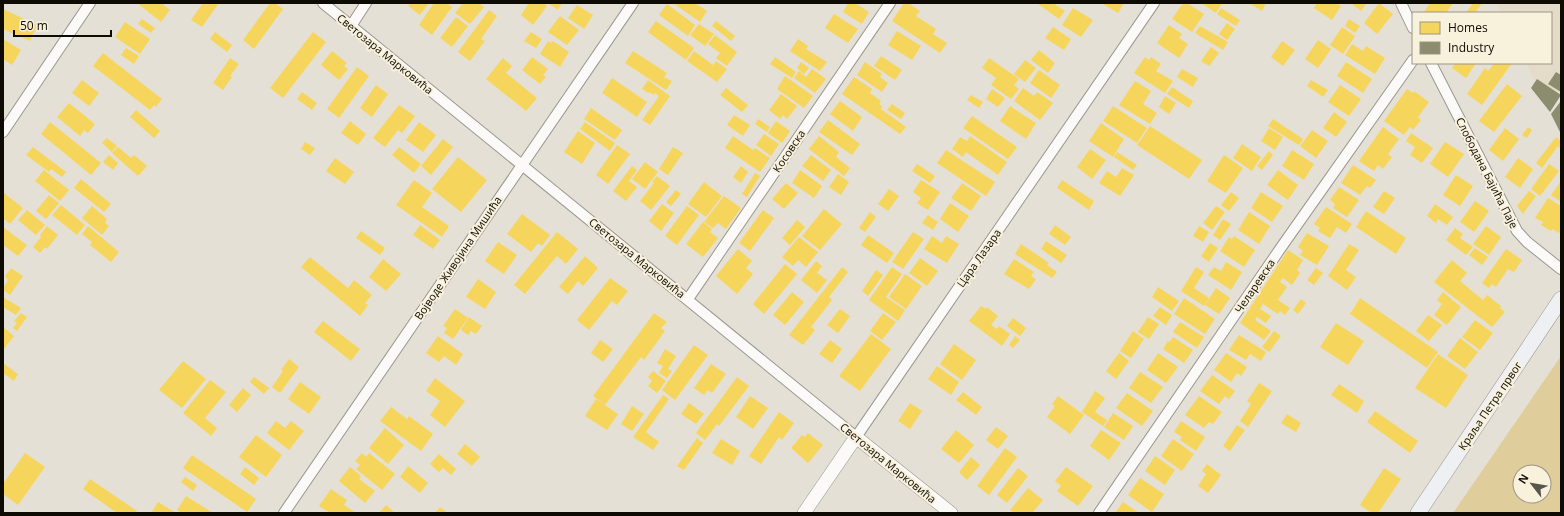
<svg xmlns="http://www.w3.org/2000/svg" width="1564" height="516" viewBox="0 0 1564 516" font-family="'Open Sans',sans-serif">
  <style>
    .built { fill: #e4dcc8 }
    .green { fill: #dfcd9b; fill-rule: evenodd }
    .homes { fill: #f6d55c }
    .industry { fill: #8c8c6e }
    .lines { fill: none; stroke-linecap: round; stroke-linejoin: round }
    .minor-casing { stroke: #9b978f; stroke-width: 12 }
    .tertiary-casing { stroke: #9b978f; stroke-width: 14 }
    .secondary-casing { stroke: #9b978f; stroke-width: 16 }
    .minor { stroke: #fbfaf9; stroke-width: 10 }
    .tertiary { stroke: #fbfaf9; stroke-width: 13 }
    .secondary { stroke: #eef0f3; stroke-width: 15 }
    .labels { text-anchor: middle; stroke-width: 4; stroke-linejoin: round; paint-order: stroke }
    .street-label { font-size: 11px; fill: #0e0b05; stroke: #f8f1dc }
  </style>
  <rect width="100%" height="100%" fill="#e5e0d5"/>
  <path class="built" d="M1496 3H1561V98L1537 85 1526 63H1551V13H1501Z"/>
  <path class="green" d="M1561 356V513H1453ZM1520 472H1544V496H1520Z"/>
  <path class="homes" d="M137 3H161L170 10 161 22Z
    M203 3H219L202 27 191 20Z
    M270 3H275L283 9 254 49 243 40Z
    M410 3H429L420 15 408 6Z
    M434 3H447L452 7 432 35 419 25Z
    M463 3H479L484 7 470 24 455 13Z
    M529 3H543L547 6 533 25 521 15Z
    M548 3H562L558 10Z
    M673 3H695L707 11 700 22Z
    M848 3H855L869 12 862 24 843 12Z
    M904 3H908L920 11 916 16 936 29 933 34 947 43 940 53 892 21Z
    M1039 3H1053L1065 11 1059 19 1038 4Z
    M1101 3H1124L1118 13Z
    M1183 3H1187L1204 14 1192 32 1172 19Z
    M1201 3H1222L1216 13Z
    M1249 3H1266L1262 11Z
    M1317 3H1336L1341 6 1332 20 1314 8Z
    M1351 3H1367L1361 11Z
    M1379 3 1393 14 1377 34 1364 23Z
    M1430 3H1453L1446 13H1425L1424 12Z
    M1473 3H1482L1475 13H1466Z
    M667 4 695 25 688 36 659 15Z
    M577 5 593 15 584 29 568 18Z
    M1073 8 1093 20 1081 37 1062 25Z
    M1221 8 1240 20 1236 26 1217 14Z
    M3 9 37 25 30 41 3 29Z
    M489 10 497 16 481 39 485 41 470 61 458 52Z
    M834 14 858 29 848 43 825 28Z
    M560 16 579 30 567 45 548 32Z
    M456 17 468 26 452 47 440 38Z
    M142 19 155 28 151 33 138 24Z
    M1349 19 1360 26 1355 33 1345 26Z
    M656 21 694 48 686 60 648 32Z
    M716 21 735 36 731 41 712 26Z
    M125 22 150 39 140 54 115 37Z
    M1227 23 1235 29 1227 40 1219 34Z
    M699 24 714 34 705 46 690 35Z
    M1169 25 1182 34 1179 38 1188 44 1179 58 1157 43Z
    M1200 26 1228 42 1223 50 1195 33Z
    M1053 27 1071 39 1064 50 1045 38Z
    M1342 27 1355 36 1343 54 1330 45Z
    M897 31 921 46 912 60 888 45Z
    M215 32 232 45 227 52 210 39Z
    M313 32 326 42 283 98 270 88Z
    M531 32 542 39 536 48 524 41Z
    M715 35 737 52 727 66 716 58 720 53 708 44Z
    M3 39 21 50 12 65 3 59Z
    M798 39 808 46 806 49 827 62 820 71 790 51Z
    M1318 40 1331 49 1318 68 1305 59Z
    M548 41 551 43 553 41 569 52 560 67 540 54Z
    M1282 41 1295 50 1283 66 1271 57Z
    M1352 44 1363 51 1366 46 1385 58 1375 74 1345 55Z
    M1211 47 1219 53 1209 66 1201 61Z
    M126 48 139 56 134 64 121 55Z
    M1039 50 1055 63 1048 73 1031 60Z
    M332 51 347 63 344 66 348 69 339 80 321 65Z
    M633 51 667 73 664 77 672 81 666 90 625 63Z
    M694 51 713 65 716 61 727 69 717 82 687 61Z
    M103 53 162 99 156 107 154 105 150 110 93 66Z
    M881 56 902 70 895 80 874 66Z
    M532 57 548 69 543 75 546 77 540 84 522 70Z
    M775 57 796 72 792 78 770 64Z
    M1145 57 1149 60 1151 57 1161 64 1156 71 1173 81 1165 93 1134 73Z
    M230 58 239 64 230 76 232 77 223 90 213 83Z
    M503 58 512 66 506 73 537 98 526 111 486 79Z
    M989 58 1019 79 1014 85 1019 89 1011 99 991 85 996 78 982 68Z
    M1025 60 1036 68 1025 82 1014 74Z
    M801 62 809 68 804 74 797 68Z
    M865 62 882 74 880 77 888 83 882 92 857 75Z
    M1346 62 1372 79 1363 93 1337 76Z
    M1455 63H1476L1466 78 1452 68Z
    M1494 63H1512L1482 105 1467 94 1485 68 1488 71Z
    M357 67 369 76 339 118 327 109Z
    M812 69 826 79 815 93 794 78 799 71 806 77Z
    M1182 69 1198 78 1193 87 1177 77Z
    M1039 70 1060 85 1051 98 1030 83Z
    M785 76 813 96 804 108 777 89Z
    M854 77 872 89 870 93 881 101 879 104 882 106 881 109 906 127 900 134 842 94Z
    M612 78 647 102 637 117 602 93Z
    M82 80 99 93 89 106 72 93Z
    M648 80 670 96 650 125 642 120 659 96 655 93 654 95 649 92 648 93 642 89Z
    M1311 80 1328 90 1323 97 1307 86Z
    M1135 81 1151 91 1143 104 1157 113 1150 124 1119 105Z
    M1507 84 1522 96 1494 132 1479 121Z
    M376 85 388 94 372 117 360 108Z
    M1340 85 1361 99 1349 116 1328 102Z
    M1172 87 1193 101 1189 108 1167 94Z
    M726 88 748 105 742 112 720 95Z
    M1023 88 1034 96 1037 92 1053 103 1040 120 1014 101Z
    M992 89 1005 98 998 107 986 99Z
    M1407 89 1413 93 1414 91 1429 102 1418 117 1421 120 1413 130 1410 127 1404 135 1384 121Z
    M302 92 317 103 312 110 297 99Z
    M781 94 797 106 787 119 783 115 780 119 769 110Z
    M971 95 983 102 979 108 967 100Z
    M1165 96 1176 103 1169 114 1159 107Z
    M840 101 862 117 853 131 830 114Z
    M69 103 95 124 88 133 84 130 80 136 57 117Z
    M892 104 905 113 901 119 887 110Z
    M399 105 415 116 402 133 398 130 385 147 373 138Z
    M1010 106 1036 123 1026 139 1000 121Z
    M1113 106 1147 128 1137 143 1103 121Z
    M591 108 622 130 615 140 584 119Z
    M136 110 160 131 154 138 130 117Z
    M1334 112 1347 122 1336 137 1323 128Z
    M734 115 750 125 743 136 727 125Z
    M972 116 1017 147 1008 159 963 128Z
    M758 119 770 127 767 132 755 124Z
    M1273 119 1303 139 1299 145 1268 126Z
    M828 120 860 144 852 155 819 132Z
    M350 121 366 134 358 145 341 133Z
    M776 121 790 131 782 143 768 133Z
    M50 122 101 163 91 175 41 134Z
    M419 122 436 135 423 152 406 140Z
    M585 122 615 143 610 151 580 129Z
    M1101 123 1124 139 1113 157 1089 141Z
    M1150 126 1202 160 1189 179 1137 145Z
    M1383 127 1399 139 1388 154 1392 157 1383 169 1378 165 1374 171 1359 161Z
    M1528 127 1532 130 1527 138 1522 135Z
    M1269 128 1283 137 1275 150 1261 141Z
    M1505 128 1519 139 1503 161 1489 150Z
    M1312 130 1328 141 1316 158 1300 146Z
    M578 131 595 143 582 164 564 152Z
    M1411 133 1433 148 1422 163 1410 155 1415 147 1406 141Z
    M764 134 779 144 771 156 756 145Z
    M733 136 753 150 755 148 770 158 760 172 725 148Z
    M819 136 839 152 836 157 850 168 844 176 809 149Z
    M970 136 1007 162 998 175 966 152 963 157 952 149 960 137 967 141Z
    M1556 137 1561 141V149L1558 146 1542 168 1536 163Z
    M107 138 117 146 112 152 102 143Z
    M443 139 453 147 431 175 421 166Z
    M305 142 315 148 310 155 301 149Z
    M1445 142 1464 154 1448 177 1430 164Z
    M1242 144 1261 157 1252 171 1233 158Z
    M617 145 630 154 608 184 596 175Z
    M33 147 66 172 62 177 51 169 49 172 26 155Z
    M118 147 131 158 134 155 147 166 138 176 112 153Z
    M399 147 421 164 414 173 392 155Z
    M673 147 683 153 668 175 659 169Z
    M1090 149 1106 160 1092 179 1077 167Z
    M946 150 995 182 986 196 937 163Z
    M1292 150 1314 164 1304 180 1282 166Z
    M1269 151 1273 155 1262 170 1257 166Z
    M1117 152 1137 165 1133 170 1114 157Z
    M109 155 118 163 113 170 103 162Z
    M811 155 831 170 823 181 802 166Z
    M1224 155 1243 168 1226 193 1207 181Z
    M458 157 487 180 461 212 432 189Z
    M335 158 354 172 345 184 326 171Z
    M1518 158 1533 169 1520 188 1505 177Z
    M645 162 658 172 645 189 632 179Z
    M917 164 935 176 930 183 912 171Z
    M1549 164 1559 171 1540 196 1531 189Z
    M1353 165 1376 180 1370 188 1367 186 1360 195 1341 183Z
    M632 166 637 170 629 181 637 187 626 201 613 191Z
    M741 166 748 172 741 183 733 177Z
    M1122 168 1134 175 1120 196 1099 183 1107 171 1116 177Z
    M44 170 69 190 60 201 35 181Z
    M800 170 822 186 814 198 792 183Z
    M1278 170 1298 185 1288 200 1267 185Z
    M755 173 760 176 747 197 742 194Z
    M838 174 849 182 841 195 829 187Z
    M1456 175 1473 186 1460 206 1443 195Z
    M657 176 670 186 651 210 640 201 654 183 652 182Z
    M81 179 111 204 104 212 74 188Z
    M414 180 432 193 422 207 449 226 442 237 396 205Z
    M921 180 940 192 928 210 917 203 921 198 913 192Z
    M1062 180 1094 201 1089 210 1057 188Z
    M1561 181V202L1551 195Z
    M704 182 722 196 706 217 688 204Z
    M786 183 798 193 784 209 772 199Z
    M962 183 981 196 971 211 951 198Z
    M1339 187 1359 200 1347 217 1333 208 1335 204 1330 200Z
    M889 189 899 196 888 211 878 204Z
    M676 190 681 194 671 206 666 202Z
    M1384 191 1395 198 1384 214 1373 207Z
    M1529 191 1536 196 1523 214 1517 206Z
    M1231 192 1239 198 1229 211 1221 205Z
    M1261 192 1283 206 1272 222 1251 208Z
    M4 193 23 208 10 224 3 218V195Z
    M49 195 59 203 46 219 36 211Z
    M724 196 741 208 726 229 718 223 713 228 704 222Z
    M1548 198 1561 206V230L1559 233 1552 229 1551 231 1541 225 1543 222 1535 218Z
    M1475 201 1489 211 1474 232 1460 222Z
    M950 203 969 216 958 232 940 219Z
    M662 204 674 213 661 231 649 221Z
    M1435 204 1453 217 1447 225 1438 219 1436 223 1427 216Z
    M61 205 85 225 77 235 52 215Z
    M92 206 107 219 105 223 109 226 102 235 82 218Z
    M687 206 699 215 677 245 665 236Z
    M1216 206 1225 212 1212 230 1203 223Z
    M1326 207 1352 224 1346 233 1337 227 1330 238 1318 231 1320 228 1314 224Z
    M824 209 842 224 820 250 802 236Z
    M27 210 45 225 36 235 18 220Z
    M763 210 774 218 750 251 739 243Z
    M1366 211 1406 238 1396 254 1356 227Z
    M870 212 876 217 865 232 859 228Z
    M1249 212 1270 226 1259 244 1238 230Z
    M522 214 550 235 542 246 538 243 531 252 507 234Z
    M928 215 938 222 933 230 922 223Z
    M1223 219 1231 224 1220 240 1213 235Z
    M797 220 805 227 790 245 782 238Z
    M703 222 712 229 710 232 718 238 703 257 686 244Z
    M420 225 440 240 433 249 413 235Z
    M1055 225 1071 237 1065 245 1049 234Z
    M47 226 58 235 47 249 45 247 40 253 33 247 41 237 40 235Z
    M88 226 119 252 111 262 90 245 92 242 82 234Z
    M1199 226 1209 232 1203 242 1193 236Z
    M1486 226 1501 237 1489 255 1473 244Z
    M3 227 27 245 18 256 3 245Z
    M1455 228 1463 234 1460 238 1473 247 1466 255 1446 240Z
    M361 231 385 248 380 255 356 238Z
    M557 232 578 249 566 264 557 256 525 294 514 285Z
    M913 232 924 239 903 269 892 262Z
    M1307 233 1329 246 1317 265 1300 255 1303 251 1298 247Z
    M868 235 894 253 887 263 861 245Z
    M932 236 942 243 946 236 959 244 947 263 924 249Z
    M1234 236 1255 250 1244 267 1220 251 1229 237 1232 239Z
    M799 237 818 252 806 267 798 260 793 266 782 257Z
    M1046 241 1067 255 1061 263 1041 249Z
    M498 242 517 255 504 274 485 261Z
    M1210 243 1218 248 1209 262 1201 256Z
    M1021 244 1049 263 1047 265 1057 272 1052 278 1015 254Z
    M1349 244 1359 250 1346 270 1356 277 1347 290 1328 276Z
    M1475 248 1488 257 1482 265 1469 255Z
    M738 249 752 261 746 268 753 274 737 294 716 276Z
    M1506 249 1522 260 1514 272 1508 269 1496 287 1492 284 1489 288 1482 283Z
    M1288 250 1303 260 1297 270 1300 273 1292 285 1283 278 1280 282 1287 287 1278 300 1290 308 1285 315 1280 311 1278 314 1263 304 1260 309 1271 316 1266 323 1257 317 1255 320 1271 331 1264 340 1240 323Z
    M585 256 598 268 583 286 578 281 568 294 559 287Z
    M310 257 348 288 354 280 372 295 365 303 368 305 360 316 301 267Z
    M920 258 938 271 927 286 909 273Z
    M383 259 401 274 386 291 369 277Z
    M1014 259 1034 272 1031 276 1036 279 1029 289 1004 274Z
    M1452 260 1467 273 1460 281 1483 300 1487 295 1501 306 1500 308 1505 312 1492 327 1434 282Z
    M816 261 822 266 817 273 827 280 817 293 801 280Z
    M1226 262 1242 272 1231 290 1208 275 1214 267 1221 271Z
    M785 264 797 274 764 314 753 304Z
    M842 267 848 272 829 297 832 300 811 327 815 330 803 345 789 335Z
    M892 267 902 274 886 297 905 310 898 321 869 300Z
    M1196 267 1204 272 1194 288 1209 298 1204 306 1181 291Z
    M11 268 23 276 10 295 3 290V288L8 280 5 276Z
    M1316 268 1323 273 1314 285 1307 280Z
    M876 270 883 275 868 296 862 291Z
    M905 274 922 286 906 309 889 297Z
    M610 278 628 291 617 305 612 301 589 330 577 320Z
    M478 279 496 292 485 309 466 297Z
    M1158 287 1179 301 1172 311 1152 297Z
    M1216 288 1230 298 1219 314 1205 305Z
    M792 292 804 302 785 325 773 315Z
    M1443 292 1461 307 1447 325 1434 315 1442 304 1437 300Z
    M3 297 21 308 16 315 3 307Z
    M1184 298 1215 319 1205 334 1174 314Z
    M1360 298 1438 352 1427 368 1350 314Z
    M1301 299 1306 303 1298 314 1293 310Z
    M981 306 986 309 987 307 998 316 991 325 997 329 999 326 1010 334 1002 346 969 321Z
    M1160 307 1172 315 1166 325 1153 316Z
    M455 309 468 318 453 339 444 333 447 328 443 326Z
    M840 309 850 316 838 333 827 325Z
    M21 313 27 317 17 331 13 328 17 323 14 321Z
    M654 313 667 322 661 328 665 331 644 360 641 357 605 405 593 396Z
    M883 313 896 322 882 340 870 331Z
    M1428 315 1442 325 1429 341 1416 331Z
    M469 317 482 326 476 334 471 331 468 335 461 330Z
    M1148 317 1159 324 1149 339 1138 332Z
    M1013 318 1026 328 1020 336 1007 326Z
    M1475 320 1493 333 1480 350 1462 337Z
    M323 321 360 349 351 361 314 332Z
    M1180 322 1204 337 1197 348 1173 332Z
    M1336 323 1364 341 1348 365 1320 347Z
    M3 327 14 336 3 350Z
    M1133 331 1144 339 1131 358 1120 351Z
    M1274 331 1281 336 1269 352 1262 347Z
    M871 334 891 349 860 391 839 376Z
    M1239 335 1266 352 1261 361 1250 354 1246 360 1229 350Z
    M438 336 463 354 456 365 444 356 439 362 426 353Z
    M1015 336 1020 340 1013 348 1009 345Z
    M1173 337 1193 350 1184 363 1163 349 1168 341 1170 342Z
    M1460 338 1478 352 1465 369 1447 356Z
    M600 340 613 349 603 362 591 353Z
    M830 340 842 349 832 363 819 354Z
    M954 344 976 360 962 380 940 364Z
    M694 345 708 355 675 400 662 390Z
    M665 349 676 356 668 369 672 371 667 378 659 373 663 366 657 363Z
    M1119 353 1129 361 1116 379 1106 371Z
    M1158 353 1178 367 1166 383 1147 370Z
    M1226 353 1247 367 1241 376 1237 373 1231 382 1214 370Z
    M1438 354 1468 375 1446 408 1415 388Z
    M289 359 299 367 280 393 272 387 283 371 281 370Z
    M183 361 206 379 182 408 159 390Z
    M3 363 18 374 14 381 3 373Z
    M711 364 726 374 712 393 708 390 704 395 694 388Z
    M937 366 959 382 951 395 928 379Z
    M653 371 666 381 657 393 648 386 652 381 648 377Z
    M1140 372 1163 387 1151 403 1129 388Z
    M1212 375 1235 391 1229 399 1225 396 1219 404 1200 391Z
    M254 377 269 388 264 394 250 382Z
    M737 377 749 386 719 426 717 424 705 440 696 433Z
    M435 378 465 401 445 427 430 415 440 401 426 391Z
    M210 380 226 392 205 418 217 428 211 436 183 413Z
    M300 382 321 397 309 414 288 399Z
    M1259 383 1272 391 1248 427 1240 421 1251 404 1247 401Z
    M1339 384 1364 401 1357 413 1331 395Z
    M243 388 251 395 237 412 229 405Z
    M1095 391 1105 398 1095 412 1107 420 1103 426 1082 412Z
    M963 392 982 407 976 415 956 400Z
    M1127 393 1153 411 1142 426 1116 408Z
    M663 395 669 399 646 432 659 442 653 450 633 437Z
    M750 396 768 408 753 429 736 417Z
    M1058 396 1084 415 1070 434 1047 417 1055 406 1052 404Z
    M1199 396 1222 412 1213 424 1209 422 1204 428 1185 415Z
    M596 399 618 414 607 430 585 416Z
    M689 403 704 414 696 424 681 414Z
    M910 403 922 411 910 429 898 421Z
    M632 406 644 414 632 431 621 424Z
    M391 407 407 419 409 416 433 434 421 451 380 421Z
    M1375 411 1418 441 1410 453 1367 422Z
    M779 412 794 423 782 440 779 437 761 464 749 456Z
    M1113 413 1133 426 1124 440 1104 427Z
    M1287 414 1301 423 1296 432 1281 423Z
    M276 421 285 428 291 421 304 431 289 450 267 433Z
    M1181 421 1205 437 1196 451 1180 440 1182 437 1174 432Z
    M1237 425 1245 430 1230 451 1223 446Z
    M996 427 1008 436 998 449 986 440Z
    M385 428 404 445 388 464 369 448Z
    M956 430 974 445 959 463 941 449Z
    M1101 430 1121 443 1109 460 1090 446Z
    M808 433 823 445 808 463 791 448 802 435 805 437Z
    M256 435 282 455 266 477 239 457Z
    M697 438 703 443 684 470 677 466Z
    M721 439 740 451 732 465 712 453Z
    M1173 439 1194 454 1182 471 1161 456Z
    M465 444 480 457 472 466 457 454Z
    M1005 448 1017 457 989 495 977 486Z
    M25 453 45 467 18 505 3 494V484Z
    M362 453 366 457 369 453 395 474 382 490 356 469 360 465 355 461Z
    M439 454 456 469 451 475 443 468 439 472 430 464Z
    M192 455 256 499 247 512 183 468Z
    M1155 456 1175 470 1165 485 1145 471Z
    M971 457 980 465 967 480 959 472Z
    M1207 464 1221 475 1208 493 1198 486 1206 474 1202 471Z
    M408 466 428 483 420 493 400 477Z
    M245 467 259 478 254 485 240 474Z
    M350 467 361 476 359 479 375 491 365 503 339 481Z
    M1066 467 1093 486 1078 506 1057 491 1061 486 1055 481Z
    M1018 468 1028 476 1007 503 997 495Z
    M1384 468 1401 479 1378 513H1372L1360 505Z
    M185 477 197 485 193 491 181 482Z
    M1140 478 1164 494 1152 512 1128 495Z
    M90 479 137 511 135 513H117L83 489Z
    M1028 488 1043 500 1032 513H1014L1010 510Z
    M331 489 347 500 344 505 356 513H330L319 506Z
    M186 496 213 513H181L177 510Z
    M158 502 176 513H151Z
    M1123 502 1139 513H1115Z
    M386 505 395 513H379Z
    M440 507 448 513H435Z"/>
  <path class="industry" d="M1556 72 1561 75V92L1548 84Z
    M1537 79 1561 95 1550 112 1531 88Z
    M1561 101V134L1551 114Z"/>
  <g class="lines">
    <defs>
      <path id="minor" d="M323 3 856 437 1154 3
        M1401 3 1413 28
        M351 26 366 3
        M1431 63 1517 231 1527 242 1561 269
        M3 132 90 3
        M688 299 890 3
        M284 513 633 3
        M1099 513 1280 249 1413 60"/>
      <path id="tertiary" d="M804 513 856 437 951 513"/>
      <path id="secondary" d="M1418 513 1561 299"/>
    </defs>
    <use href="#minor" class="minor-casing"/>
    <use href="#tertiary" class="tertiary-casing"/>
    <use href="#secondary" class="secondary-casing"/>
    <use href="#minor" class="minor"/>
    <use href="#tertiary" class="tertiary"/>
    <use href="#secondary" class="secondary"/>
  </g>
  <g class="labels">
    <g class="street-label">
      <text transform="translate(385 54) rotate(39)" y="4">Светозара Марковића</text>
      <text transform="translate(789 151) rotate(-56)" y="4">Косовска</text>
      <text transform="translate(1487 173) rotate(63)" y="4">Слободана Бајића Паје</text>
      <text transform="translate(458 258) rotate(-56)" y="4">Војводе Живојина Мишића</text>
      <text transform="translate(637 258) rotate(39)" y="4">Светозара Марковића</text>
      <text transform="translate(979 258) rotate(-55)" y="4">Цара Лазара</text>
      <text transform="translate(1255 286) rotate(-56)" y="4">Челаревска</text>
      <text transform="translate(1490 406) rotate(-56)" y="4">Краља Петра првог</text>
      <text transform="translate(888 463) rotate(39)" y="4">Светозара Марковића</text>
    </g>
  </g>
  <rect width="1564" height="516" fill="none" stroke="#0e0b05" stroke-width="8"/>
  <rect x="1412" y="12" width="140" height="52" fill="#f8f1dc" stroke="#9a9586"/>
  <rect x="1420" y="22" width="20" height="12" fill="#f6d55c" stroke="#9a9586"/>
  <text x="1448" y="32" font-size="12" fill="#0e0b05">Homes</text>
  <rect x="1420" y="42" width="20" height="12" fill="#8c8c6e" stroke="#9a9586"/>
  <text x="1448" y="52" font-size="12" fill="#0e0b05">Industry</text>
  <g transform="translate(1532 484) rotate(301)"><circle r="19" fill="#f8f1dc" stroke="#9a9586"/>
  <path d="M0-3L7 15L0 10L-7 15Z" fill="#59564e"/>
  <text y="-6" font-size="11" font-weight="bold" text-anchor="middle" fill="#0e0b05">N</text>
  </g>
  <path d="M14 30v6h97v-6" fill="none" stroke="#0e0b05" stroke-width="2"/>
  <text x="20" y="30" font-size="12" fill="#0e0b05" stroke="#f8f1dc" stroke-width="3" paint-order="stroke">50 m</text>
</svg>
